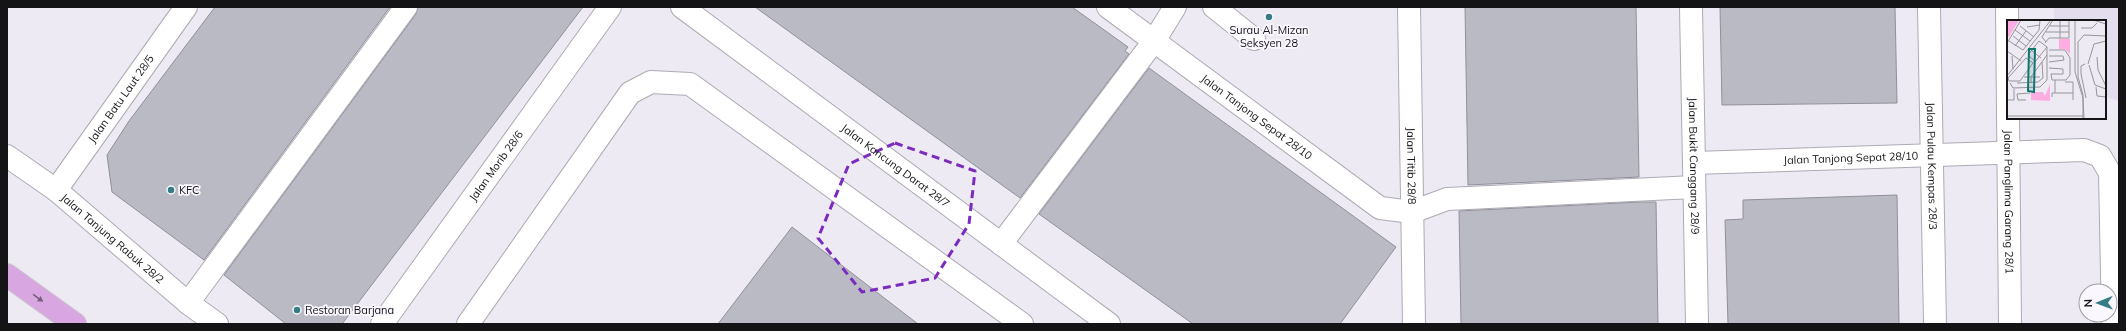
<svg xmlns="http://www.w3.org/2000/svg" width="2126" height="331" viewBox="0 0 2126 331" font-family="Mulish,sans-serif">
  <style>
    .built { fill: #e3ddee }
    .building { fill: #babac4; stroke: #8f9099 }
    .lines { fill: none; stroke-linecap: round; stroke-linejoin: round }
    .minor-casing { stroke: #adaab3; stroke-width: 24 }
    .major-casing { stroke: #cbcbcc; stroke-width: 24 }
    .minor { stroke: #fff; stroke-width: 22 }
    .major { stroke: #d8a7e2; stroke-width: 22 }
    .oneway { fill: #765d7c }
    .marked { fill: none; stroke: #7b2cbf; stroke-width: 3; stroke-dasharray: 8 5; stroke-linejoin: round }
    .poi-dot { fill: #357c85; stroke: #faf8fe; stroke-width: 1.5 }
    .labels { text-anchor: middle; stroke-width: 3.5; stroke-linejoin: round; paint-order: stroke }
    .poi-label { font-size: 11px; fill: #141316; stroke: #faf8fe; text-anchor: start }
    .street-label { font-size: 11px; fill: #141316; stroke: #faf8fe }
    .inset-road { fill: none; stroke: #97949b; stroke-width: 1 }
    .view { fill: #0f766e; fill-opacity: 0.15; stroke: #0f766e; stroke-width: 2 }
    .inset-edge { fill: none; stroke: #141316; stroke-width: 2 }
  </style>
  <rect width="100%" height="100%" fill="#eeeaf4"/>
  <path class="built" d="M2054 7H2119V101L2105 97V21H2054Z"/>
  <path class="building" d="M215 7H390L204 260 112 192 107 155 129 121Z
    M418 7H583L342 324H286L224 275 416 14Z
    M755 7H1072L1128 47 1125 51 1129 54 1020 198Z
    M1465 7H1636L1639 177 1468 185Z
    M1720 7H1895L1897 103 1722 105Z
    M1149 68 1396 247 1340 324H1193L1039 214Z
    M1897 195 1899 324H1728L1725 220 1743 219V200Z
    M1639 202H1656L1658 324H1461L1459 211Z
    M792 227 918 324H718Z"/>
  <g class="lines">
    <defs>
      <g id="minor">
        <path id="s1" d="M682 7 1109 324"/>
        <path id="s2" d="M1108 7 1380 208 1412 212 1447 199 1694 187"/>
        <path d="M1214 7 1254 39"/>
        <path id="s3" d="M1409 7 1414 324"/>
        <path id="s4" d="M1691 7 1697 324"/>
        <path id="s5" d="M1929 7 1935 324"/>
        <path id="s6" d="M2007 7 2010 324"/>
        <path id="s7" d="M7 156 56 190 188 303 217 324"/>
        <path id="s8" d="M1694 163 2084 150 2100 156 2110 173 2113 324"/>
        <path id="s9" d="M56 190 186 7"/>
        <path d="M1001 244 1154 41 1175 7"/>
        <path d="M188 303 406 7"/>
        <path id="s10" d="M382 324 610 7"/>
        <path d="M468 324 630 93 651 82 690 84 1022 324"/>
      </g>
      <path id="major" d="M7 275 75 324"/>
    </defs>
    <use href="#minor" class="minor-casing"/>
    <use href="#major" class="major-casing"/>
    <use href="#minor" class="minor"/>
    <use href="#major" class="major"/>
  </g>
  <defs><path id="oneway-solid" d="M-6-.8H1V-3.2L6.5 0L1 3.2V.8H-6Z"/></defs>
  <use class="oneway" href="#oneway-solid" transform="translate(38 298) rotate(36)"/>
  <path class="marked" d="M895 143 975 171 969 224 935 278 862 292 818 238 849 164Z"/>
  <g class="poi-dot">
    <circle cx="1269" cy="17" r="4"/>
    <circle cx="171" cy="190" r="4"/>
    <circle cx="297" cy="310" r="4"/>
  </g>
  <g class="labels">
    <g class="poi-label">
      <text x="1269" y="34" text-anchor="middle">Surau Al-Mizan<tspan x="1269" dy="13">Seksyen 28</tspan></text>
      <text x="179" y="194">KFC</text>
      <text x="305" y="314">Restoran Barjana</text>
    </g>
    <g class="street-label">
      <text dy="4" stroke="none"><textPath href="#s9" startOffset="112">Jalan Batu Laut 28/5</textPath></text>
      <text dy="4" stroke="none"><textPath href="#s2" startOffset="185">Jalan Tanjong Sepat 28/10</textPath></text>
      <text dy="4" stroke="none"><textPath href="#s8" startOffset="157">Jalan Tanjong Sepat 28/10</textPath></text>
      <text dy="4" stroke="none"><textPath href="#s10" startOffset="195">Jalan Morib 28/6</textPath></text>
      <text dy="4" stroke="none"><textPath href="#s4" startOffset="159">Jalan Bukit Canggang 28/9</textPath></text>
      <text dy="4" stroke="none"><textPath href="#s1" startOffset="266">Jalan Kancung Darat 28/7</textPath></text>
      <text dy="4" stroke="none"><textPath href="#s3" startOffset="159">Jalan Titib 28/8</textPath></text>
      <text dy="4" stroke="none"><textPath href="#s5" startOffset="159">Jalan Pulau Kempas 28/3</textPath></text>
      <text dy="4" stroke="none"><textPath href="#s6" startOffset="195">Jalan Panglima Garang 28/1</textPath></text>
      <text dy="4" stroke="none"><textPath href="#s7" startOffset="134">Jalan Tanjung Rabuk 28/2</textPath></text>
    </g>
  </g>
  <g transform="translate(2007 20)">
    <rect width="99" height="99" fill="#eeeaf4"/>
    <path d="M0 0H12L2 17 0 15ZM52 19H63V34L58 29H52ZM43 64V81L24 80V72H36L38 76Z" fill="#fdade2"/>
    <path class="inset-road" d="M68 0V52L76 78 77 99M86 0 99 4M13 6 27 17M43 6H62M20 7 33 5M74 8H85L90 3M8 10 23 21M39 12H62M6 16 19 26M53 18V0M2 21 16 30 32 10 33 0M39 22 35 17 46 0M0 23 14 0M38 23 42 18H62V0M8 26 19 11M24 30 34 38M42 30H58L63 38V55L59 60H45L44 54M0 31 14 41M5 36 6 49M90 37 91 50 99 66M19 38 26 43 13 61H2L1 58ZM42 42 57 40 56 36H42M27 43 40 27M78 44 74 46V54L79 78M81 44 87 24 99 21M82 45 88 65 99 69M42 48 56 49V54H44M0 56 44 0M17 57H33M48 60V73M58 62H66V80M3 63 6 68 33 67 40 60V27L32 21 21 35 29 42M10 63 31 62 36 58 35 42M24 63V57L40 35M89 67 90 76 99 77M45 77V73H66M0 80H7V69M19 80H11L10 74 23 73M0 96H76M76 99V75L71 57V22L77 15 99 16M79 99H94"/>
    <path class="view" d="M22 29H28L27 72 21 71Z"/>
    <rect width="99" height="99" class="inset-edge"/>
  </g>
  <rect width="2126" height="331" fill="none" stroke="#141316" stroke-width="16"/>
  <g transform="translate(2098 303) rotate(269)"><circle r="19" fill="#faf8fe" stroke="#9e9ca1"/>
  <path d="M0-3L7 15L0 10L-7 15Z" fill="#357c85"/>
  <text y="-6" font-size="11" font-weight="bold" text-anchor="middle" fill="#141316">N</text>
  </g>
</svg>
